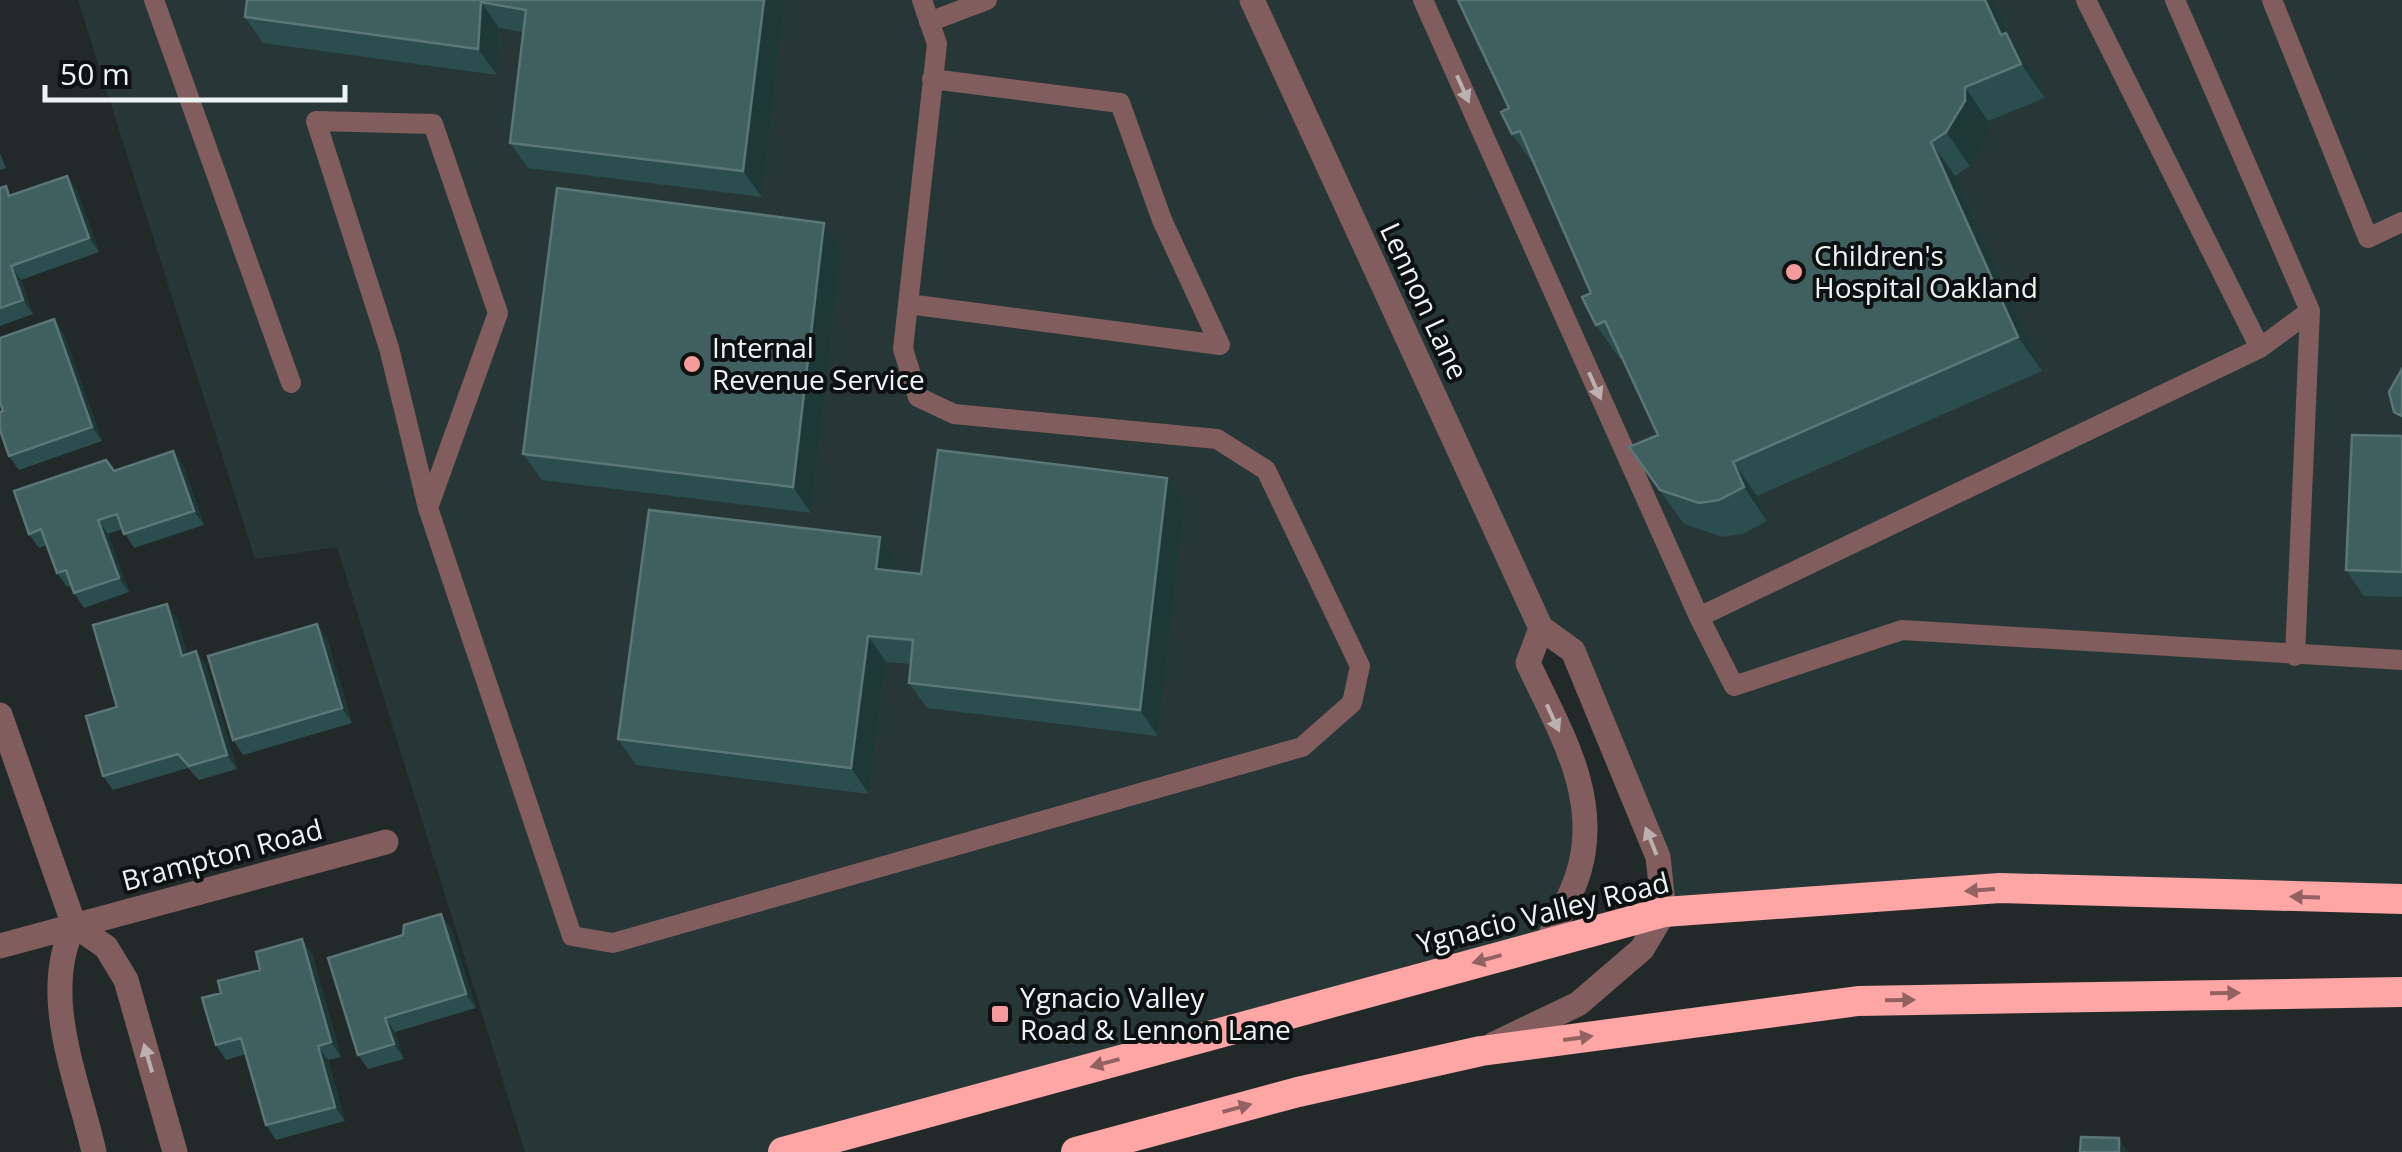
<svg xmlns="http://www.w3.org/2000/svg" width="2402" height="1152" viewBox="0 0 2402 1152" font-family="'Open Sans',sans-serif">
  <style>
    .built { fill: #273737 }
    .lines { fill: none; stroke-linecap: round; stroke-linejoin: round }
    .lane { stroke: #815d5d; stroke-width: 20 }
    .street { stroke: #815d5d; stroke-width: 25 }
    .highway { stroke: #fea5a6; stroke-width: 30 }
    .wall { fill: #2b4d4d }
    .shaded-wall { fill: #1e3837 }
    .building { fill: #405f5f; stroke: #5b7676; stroke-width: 2.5 }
    .oneway { fill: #bdb0b0 }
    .oneway2 { fill: #926263 }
    .poi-dot { fill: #f59b9c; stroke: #0e1111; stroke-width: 4 }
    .labels { text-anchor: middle; stroke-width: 8; stroke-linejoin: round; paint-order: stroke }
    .poi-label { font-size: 28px; fill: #eef3f3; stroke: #0e1111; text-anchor: start }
    .street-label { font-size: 28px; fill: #eef3f3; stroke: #0e1111 }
  </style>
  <rect width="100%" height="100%" fill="#222a29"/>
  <path class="built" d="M78 0H2402V899L2000 888 1664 912 1574 651 1541 628 1528 663 1587 809 1547 943 783 1152H525L337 547 255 559Z"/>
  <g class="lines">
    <path class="lane" d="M154 0 291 383
      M1423 0 1699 617 1734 686 1902 630 2402 660
      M2175 0 2310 311 2295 656
      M2272 0 2368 238 2402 222
      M929 22 987 0
      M908 304 1220 345 1162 220 1120 103 932 79
      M2260 348 2310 311
      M428 508 498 313 433 124 316 121 389 348 428 508 572 936 613 943 1302 747 1352 703 1360 666 1266 470 1217 439 954 414 918 397 903 349 937 44 922 0
      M1699 617 2260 348 2086 0"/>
    <path class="street" d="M1252 0 1541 628 1573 651 1658 857 1664 912 1642 949 1578 1004 1494 1044
      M1541 628 1528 663C1559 730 1601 796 1579 871 1572 896 1557 920 1547 943
      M0 715 74 925 106 947 126 980 175 1152
      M74 925C39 995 78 1080 94 1152
      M0 946 386 842"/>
    <path class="highway" d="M783 1152 1664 912 2000 888 2402 899
      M1076 1152 1298 1092 1481 1051 1858 1001 2402 992"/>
  </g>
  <path class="wall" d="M247 0H785L762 197 528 168 510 143 523 32 499 28 497 75 263 43 245 17Z
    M1458 0H1993L2014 44 2030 67 2045 98 1988 121V135L1970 166 1955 176 2042 371 1757 496 1767 521 1743 534 1722 537 1684 524 1629 447 1658 435 1622 358 1620 359 1596 325 1591 293 1536 168 1512 134 1509 108Z
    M0 153 6 168 0 170Z
    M67 176 77 190 99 252 21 280 33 314 0 326V188L12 195Z
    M824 223 842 249 811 513 542 480 523 454Z
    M64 334 102 441 19 470 9 456 3 411Z
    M2402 436V597L2364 596 2346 570Z
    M173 451 183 465 204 525 134 548 122 529 108 534 129 592 84 608 74 593 71 586 67 587 57 573 47 545 39 548 29 534 114 471Z
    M1167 478 1185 504 1158 736 927 708 909 683 911 664 886 662 869 794 636 765 618 739 898 563 897 572 921 574Z
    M177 618 187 654 196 651 206 666 237 769 199 780 188 768 113 790 103 776 117 707Z
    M327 638 352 723 243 755 233 740Z
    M451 928 476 1008 395 1032 404 1059 368 1069 358 1055Z
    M312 953 341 1057 328 1060 345 1121 276 1140 266 1125 246 1054 226 1060 216 1045 221 993 260 970Z"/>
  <path class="shaded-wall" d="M764 0H785L762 197 743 171Z
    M1985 0H1993L2014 44 2030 67 2045 98 2001 35Z
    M481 2 499 28 497 75 478 49Z
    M1965 87 1988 121V135L1970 166 1946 132Z
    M1931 142 1955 176 2042 371 2018 337Z
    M67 176 77 190 99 252 89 238Z
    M824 223 842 249 811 513 793 487Z
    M11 266 21 280 33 314 23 300Z
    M54 319 64 334 102 441 92 427Z
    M173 451 183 465 204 525 194 511Z
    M1733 462 1757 496 1767 521 1744 487Z
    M1167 478 1185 504 1158 736 1140 710Z
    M98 520 108 534 129 592 119 578Z
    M880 537 898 563 894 595 876 569Z
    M167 604 177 618 192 670 182 656Z
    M317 624 327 638 352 723 342 708Z
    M868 636 886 662 869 794 851 768Z
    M196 651 206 666 237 769 227 755Z
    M441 914 451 928 476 1008 466 994Z
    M302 939 312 953 341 1057 331 1042Z
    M385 1018 395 1032 404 1059 394 1044Z
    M318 1046 328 1060 345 1121 335 1107Z
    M2119 1138 2128 1152H2119Z"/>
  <path class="building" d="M247 0H764L743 171 510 143 526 10 481 2 478 49 245 17Z
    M1458 0H1985L2001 35 2006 33 2021 64 1965 87V101L1946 132 1931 142 2018 337 1733 462 1744 487 1719 500 1699 503 1660 490 1629 447 1658 435 1605 321 1596 325 1582 297 1591 293 1520 131 1512 134 1501 112 1509 108Z
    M67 176 89 238 11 266 23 300 0 308V188L6 186 9 196Z
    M557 188 824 223 793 487 523 454Z
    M54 319 92 427 9 456 0 430V412L3 411 0 402V338Z
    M2402 369V416L2394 412 2389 392Z
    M2352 435 2402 436V572L2346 570Z
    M938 450 1167 478 1140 710 909 683 913 640 868 636 851 768 618 739 649 510 880 537 876 569 921 574Z
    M173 451 194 511 124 534 117 514 98 520 119 578 74 593 66 570 57 573 41 529 29 534 14 491 106 460 114 471Z
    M167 604 182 656 196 651 227 755 189 766 178 754 103 776 86 716 117 707 93 625Z
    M317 624 342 708 233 740 208 656Z
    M441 914 466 994 385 1018 394 1044 358 1055 328 958 403 935 404 925Z
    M302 939 331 1042 318 1046 335 1107 266 1125 241 1038 216 1045 202 998 221 993 218 981 260 970 256 952Z
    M2081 1137 2119 1138V1152H2080Z"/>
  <defs><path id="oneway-solid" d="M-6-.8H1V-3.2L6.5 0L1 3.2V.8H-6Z" transform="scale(2.5)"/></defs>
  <g class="oneway">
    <use href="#oneway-solid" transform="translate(1463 89) rotate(66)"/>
    <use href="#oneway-solid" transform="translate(1595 386) rotate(66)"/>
    <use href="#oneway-solid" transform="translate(1553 718) rotate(65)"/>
    <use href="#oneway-solid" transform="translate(1651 841) rotate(-112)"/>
    <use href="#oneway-solid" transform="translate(148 1058) rotate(-106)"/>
  </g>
  <g class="oneway2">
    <use href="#oneway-solid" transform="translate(1980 890) rotate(176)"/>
    <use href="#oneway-solid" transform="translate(2305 897) rotate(-178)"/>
    <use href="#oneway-solid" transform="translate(1487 959) rotate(165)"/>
    <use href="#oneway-solid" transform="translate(2225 993) rotate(-1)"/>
    <use href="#oneway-solid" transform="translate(1900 1000) rotate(-1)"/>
    <use href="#oneway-solid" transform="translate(1578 1038) rotate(-8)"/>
    <use href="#oneway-solid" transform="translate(1105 1063) rotate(165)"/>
    <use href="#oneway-solid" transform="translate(1237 1108) rotate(-15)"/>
  </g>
  <g class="poi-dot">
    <circle cx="1794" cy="272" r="10"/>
    <circle cx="692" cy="364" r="10"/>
    <rect x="990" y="1004" width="20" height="20" rx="5"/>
  </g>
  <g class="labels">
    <g class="poi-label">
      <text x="1814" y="266">Children's<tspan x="1814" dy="32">Hospital Oakland</tspan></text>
      <text x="712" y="358">Internal<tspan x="712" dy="32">Revenue Service</tspan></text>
      <text x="1020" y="1008">Ygnacio Valley<tspan x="1020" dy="32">Road &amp; Lennon Lane</tspan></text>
    </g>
    <g class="street-label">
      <text transform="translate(1424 301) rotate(65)" y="10">Lennon Lane</text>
      <text transform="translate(222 855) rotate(-15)" y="10">Brampton Road</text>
      <text transform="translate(1543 913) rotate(-14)" y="10">Ygnacio Valley Road</text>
    </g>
  </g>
  <path d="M45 85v15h300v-15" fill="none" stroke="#eef3f3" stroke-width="5"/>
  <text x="60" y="85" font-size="30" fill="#eef3f3" stroke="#0e1111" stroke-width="8" paint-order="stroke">50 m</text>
</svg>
